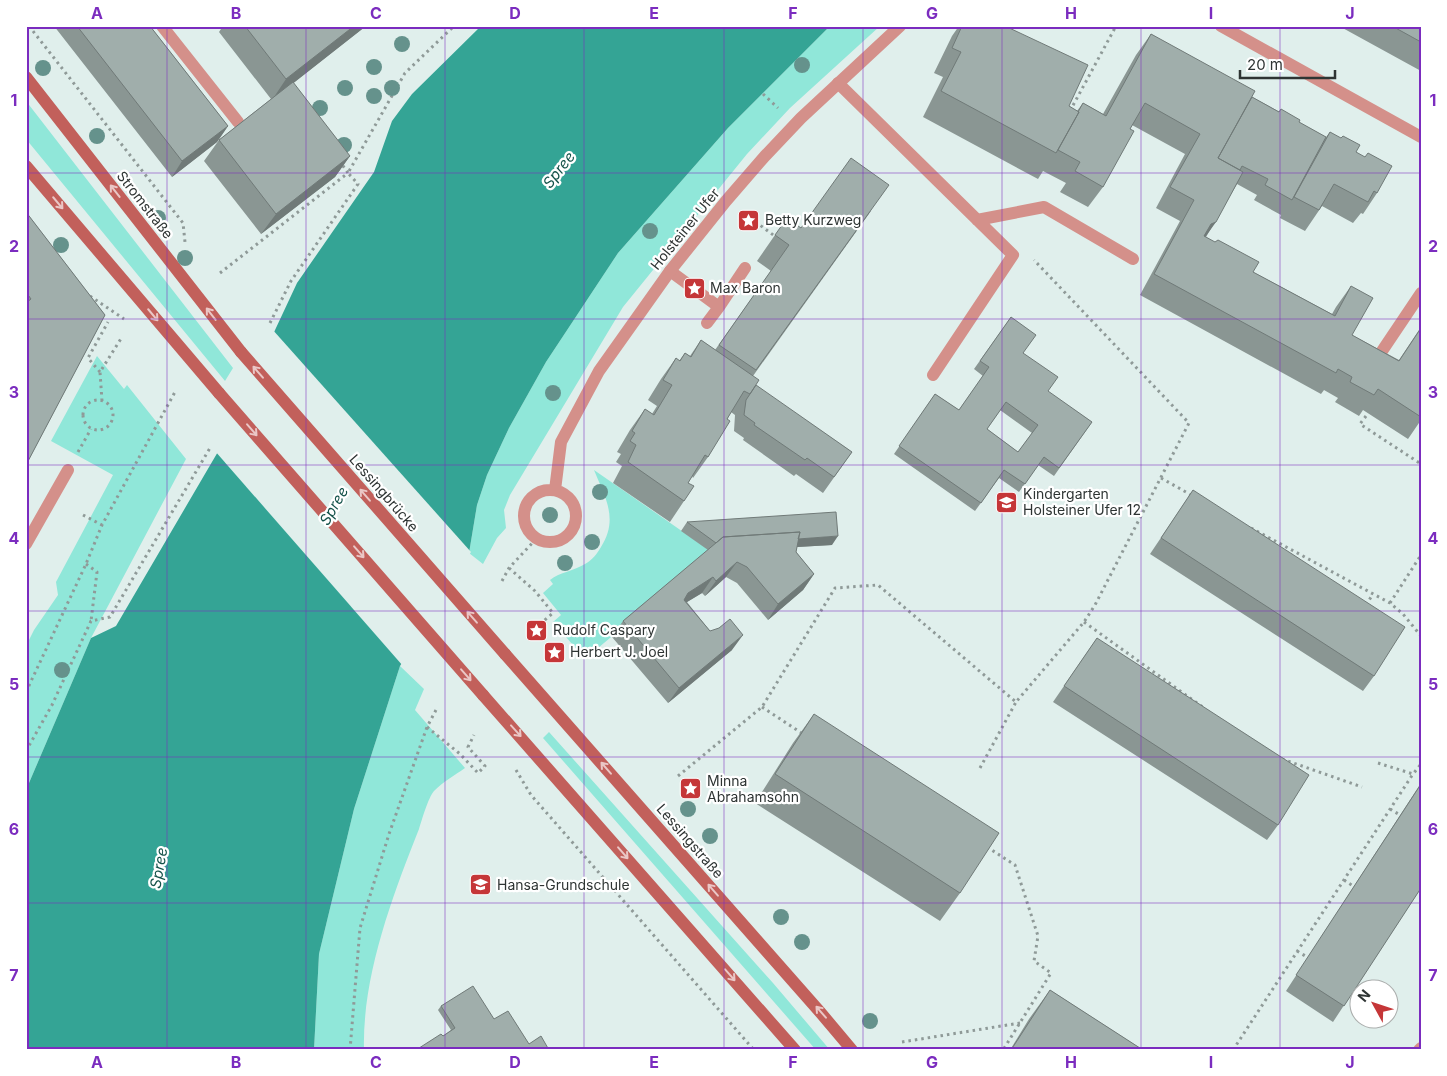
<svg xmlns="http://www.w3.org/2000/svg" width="1447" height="1076" viewBox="0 0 1447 1076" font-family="Inter,sans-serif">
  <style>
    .green { fill: #90e7d9 }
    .water { fill: #34a495 }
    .pier { fill: #e0efec }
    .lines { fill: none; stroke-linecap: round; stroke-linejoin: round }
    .path { stroke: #8f9a98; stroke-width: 3; stroke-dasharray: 2.5 4; stroke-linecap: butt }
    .lane { stroke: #d4908a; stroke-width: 12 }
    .street { stroke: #d4908a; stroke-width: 12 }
    .secondary { stroke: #c2605b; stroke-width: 12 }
    .secondary-bridge { stroke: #c2605b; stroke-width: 12 }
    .tree { fill: #65928c }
    .wall { fill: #8a9693; fill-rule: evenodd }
    .shaded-wall { fill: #707a78 }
    .building { fill: #a0aeab; stroke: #707a78; fill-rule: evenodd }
    .oneway { stroke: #eac7c6 }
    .grid { fill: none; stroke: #7b2cbf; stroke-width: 1; stroke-opacity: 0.55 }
    .labels { text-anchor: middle; stroke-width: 4.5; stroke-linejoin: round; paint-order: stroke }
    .street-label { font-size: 14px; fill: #2e3433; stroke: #fff }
    .poi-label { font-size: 14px; fill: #2e3433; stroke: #fff; text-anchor: start }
    .water-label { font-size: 15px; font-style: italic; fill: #14524a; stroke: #fff }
    .neatline { fill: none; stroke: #7b2cbf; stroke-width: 2 }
    .grid-label { font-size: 16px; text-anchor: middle; font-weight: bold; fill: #7b2cbf }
  </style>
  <rect width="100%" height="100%" fill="#e0efec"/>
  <path class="green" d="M830 26H880L790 108 747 154 623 307 510 495 504 510 506 528 497 538 483 564 469 553 477 505 487 475 509 428 546 362 618 253 728 128Z
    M26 101 233 368 225 381 26 139Z
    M97 356 124 389 127 385 186 459 91 638 26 790V646L34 630 58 595 56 582 113 475 51 441Z
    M594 470 712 552 585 659 553 622 561 615 543 593 553 584 550 580C560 572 574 571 585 564 592 560 597 554 601 547 619 519 605 497 594 470Z
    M400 666 424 689 415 710 465 768C455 775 443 782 434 791 428 798 422 820 419 829 392 897 362 977 364 1050H314L319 954 354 809Z
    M549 732 773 983 830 1050H816L543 738Z"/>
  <path class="water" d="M481 26H830L728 128 618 253 546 362 509 428 487 475 477 505 469 553 400 666 354 809 319 954 314 1050H26V790L91 638 116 626 219 450 297 283 374 172 392 121 412 94Z"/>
  <path class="pier" d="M272 329 471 552 403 666 215 451Z"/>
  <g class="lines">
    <path class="path" d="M29 26 183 223 185 242
      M763 94 778 108
      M1070 111 1116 26
      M745 214 776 237
      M220 273 348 173 341 163
      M90 296 124 319
      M270 323 291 281 358 184 348 173 405 73 454 26
      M100 372 88 358 108 322
      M83 415a15 15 0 1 1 30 0a15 15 0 1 1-30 0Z
      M102 401 100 372 122 337
      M1366 416 1360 424 1421 464
      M78 452 91 429
      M1161 478 1193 496
      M83 515 102 525
      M1251 528 1390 603 1403 614 1421 636
      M86 564 97 572 91 621
      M509 568 535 591 553 613 533 630
      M502 581 509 568 536 539
      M1390 603 1421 555
      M1366 605 1373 594
      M1084 622 1204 708
      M26 692 86 564 102 525 175 392
      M762 707 803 734
      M427 727 460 754 478 773 485 766 468 747 474 735
      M26 751 52 705 91 621 110 617 210 448
      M1282 759 1362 787
      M1378 763 1413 774 1421 764
      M980 768 1016 702
      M516 770 531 795 754 1050
      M678 776 762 707 835 588 878 585 1016 702 1084 622 1095 605 1189 423 1034 260
      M1390 809 1400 815
      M987 847 1015 865 1038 936 1034 961 1051 973 1003 1050
      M1344 880 1353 886
      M1297 951 1307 957
      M902 1042 1020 1023
      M350 1050 360 928 389 834 427 727 436 710
      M1233 1050 1413 774"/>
    <path class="lane" d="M162 26 238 122
      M838 83 1013 255 933 375
      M977 220 1044 207 1133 259
      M670 271 719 307 707 323
      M719 307 745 268
      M1374 363 1421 293"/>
    <path class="street" d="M1221 26 1421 137
      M524 516a26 26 0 1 1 52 0a26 26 0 1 1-52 0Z
      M555 490 561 442 599 371 670 271 726 201 765 156 801 118 900 26
      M26 544 68 470
      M1419 1050 1421 1048"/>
    <path class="secondary" d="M26 77 241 352
      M26 166 219 393
      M505 654 820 1012 852 1050
      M483 695 795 1050"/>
    <path class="secondary-bridge" d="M241 352 505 654
      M219 393 483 695"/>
  </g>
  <g class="tree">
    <circle cx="402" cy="44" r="8"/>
    <circle cx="802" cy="65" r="8"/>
    <circle cx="374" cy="67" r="8"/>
    <circle cx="43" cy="68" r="8"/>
    <circle cx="345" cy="88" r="8"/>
    <circle cx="392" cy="88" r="8"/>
    <circle cx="374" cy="96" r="8"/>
    <circle cx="320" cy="108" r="8"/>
    <circle cx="97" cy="136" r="8"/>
    <circle cx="344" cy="145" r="8"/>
    <circle cx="158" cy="218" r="8"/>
    <circle cx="650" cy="231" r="8"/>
    <circle cx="61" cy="245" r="8"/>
    <circle cx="185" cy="258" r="8"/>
    <circle cx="553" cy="393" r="8"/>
    <circle cx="600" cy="492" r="8"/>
    <circle cx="550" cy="515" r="8"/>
    <circle cx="592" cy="542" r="8"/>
    <circle cx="565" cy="563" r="8"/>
    <circle cx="62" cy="670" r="8"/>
    <circle cx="688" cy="809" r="8"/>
    <circle cx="710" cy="836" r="8"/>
    <circle cx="781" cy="917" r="8"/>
    <circle cx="802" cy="942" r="8"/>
    <circle cx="870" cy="1021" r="8"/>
  </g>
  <path class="wall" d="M54 26H150L228 126 217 142 172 177Z
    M223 26H366L293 83 350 156 335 177 261 234 204 161 219 140 271 99 219 32Z
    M959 26H1005L1069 106 1077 111 1083 103 1103 114 1136 55 1151 34 1252 97 1326 137 1330 132 1356 152 1377 193 1363 214 1361 213 1353 223 1322 206 1305 231 1280 218 1281 215 1254 200 1257 195 1237 184 1206 237 1253 272 1332 314 1336 307 1351 286 1352 335 1399 360 1421 327V420L1408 439 1363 410 1359 416 1335 402 1338 398 1324 390 1321 394 1140 295 1180 221 1156 208 1185 154 1132 125 1103 187 1088 207 1060 192 1066 183 1043 171 1038 179 923 117 943 77 934 73 952 36Z
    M1339 26H1421V71Z
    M871 211 753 376 756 386 852 452 823 493 796 474 794 476 743 440 744 438 734 431 735 415 731 412 708 457 693 478 692 476 688 483 684 501 670 522 613 483 622 466 616 462 621 454 617 452 630 430 645 409 652 414 657 406 648 400 661 379 676 358 679 361 685 353 690 356 701 340 715 350 771 271 757 261 775 235Z
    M26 212 105 315 26 465Z
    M1011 317 1023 353 1048 392 1092 422 1054 476 1038 465 1019 492 999 478 975 511 894 454 935 394 959 410 983 376 974 369ZM1000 410 1032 433 1018 452 987 429Z
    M1193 490 1374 676 1363 691 1150 554Z
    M687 522 832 545 797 547 796 552 814 574 803 590 768 620 737 583 726 577 705 596 702 593 687 602 710 631 732 650 668 703 612 637 623 621 708 550 681 531Z
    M1097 638 1278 825 1267 840 1053 702Z
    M814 714 960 893 940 921 755 803 793 743Z
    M1421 783V888L1333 1022 1286 991Z
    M1050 990 1143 1050H1010L1029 1019Z
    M441 1006 494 1019 529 1044 443 1036 451 1030 438 1010Z"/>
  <path class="shaded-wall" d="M354 26H366L272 100 286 79Z
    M228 126 217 142 172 177 182 161Z
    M350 156 335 177 261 234 276 214Z
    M1216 222 1201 243 1197 244 1211 224Z
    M838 536 832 545 712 552 718 544Z
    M737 562 726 577 705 596 716 581Z
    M814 574 803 590 768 620 778 604Z
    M713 577 702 593 677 608 688 593Z
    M743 635 732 650 668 703 679 688Z"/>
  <path class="building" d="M77 26H150L228 126 182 161Z
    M245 26H354L286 79Z
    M962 26H1005L1088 65 1069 106 1079 112 1056 153 941 91 961 52 952 48Z
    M1392 26H1421V42Z
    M1151 34 1255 91 1218 158 1243 172 1216 222 1211 224 1204 236 1215 242 1218 240 1259 262 1253 272 1335 316 1351 286 1373 298 1352 335 1399 361 1421 328V417L1378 389 1374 395 1350 382 1352 377 1338 369 1336 373 1154 274 1194 200 1170 187 1200 134 1145 103 1130 129 1134 131 1103 187 1075 171 1080 162 1058 150 1079 112H1078L1083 103 1106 116Z
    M293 82 350 156 276 214 219 140Z
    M1252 97 1279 112 1281 109 1300 120 1299 122 1326 137 1292 200 1265 185 1268 179 1242 166 1240 170 1218 158Z
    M1330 132 1341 138 1343 136 1360 145 1356 152 1365 157 1368 153 1392 166 1377 193 1374 191 1368 202 1334 184 1319 210 1294 197Z
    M851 158 889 185 756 370 719 345 789 245 775 235 787 218 801 228Z
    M26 212 105 315 26 465V303L31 299 26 292Z
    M1011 317 1036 335 1023 353 1058 377 1048 391 1092 422 1059 468 1044 457 1025 484 1004 470 981 503 899 446 935 394 959 410 989 367 980 361ZM1006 402 1038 425 1018 452 987 429Z
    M701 340 759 380 750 394 744 391 727 419 730 421 708 457 705 455 688 483 694 486 684 501 628 462 636 445 630 441 635 433 632 431 645 409 654 415 672 385 663 380 676 358 680 361 685 353 691 357Z
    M756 385 852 452 834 477 807 458 805 460 754 425 755 423 744 415 746 400Z
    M1193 490 1405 627 1374 676 1161 538Z
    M836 512 838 536 798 539 800 532 723 537 716 543 687 522Z
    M800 532 796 552 814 574 778 604 747 567 737 562 716 581 713 577 688 593 684 600 710 631 719 628 730 619 743 635 679 688 623 621 723 537Z
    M1097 638 1309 775 1278 825 1064 686Z
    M814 714 999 833 960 893 775 774Z
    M1421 784V888L1344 1006 1296 975Z
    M473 986 494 1019 508 1011 529 1044 541 1036 549 1050H416L441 1034 443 1036 455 1028 441 1006Z
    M1050 990 1143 1050H1011Z"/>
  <defs><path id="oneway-shaft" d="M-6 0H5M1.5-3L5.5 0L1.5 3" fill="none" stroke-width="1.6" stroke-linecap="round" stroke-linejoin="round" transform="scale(1.25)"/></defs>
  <g class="oneway">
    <use href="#oneway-shaft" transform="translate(115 191) rotate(-128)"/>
    <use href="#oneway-shaft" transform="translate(58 203) rotate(50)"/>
    <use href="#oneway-shaft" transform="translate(211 314) rotate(-128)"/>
    <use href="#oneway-shaft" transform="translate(153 315) rotate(50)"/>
    <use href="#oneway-shaft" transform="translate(258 372) rotate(-131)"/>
    <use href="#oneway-shaft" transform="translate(252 430) rotate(49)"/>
    <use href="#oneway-shaft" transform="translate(365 495) rotate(-131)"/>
    <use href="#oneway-shaft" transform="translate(359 552) rotate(49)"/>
    <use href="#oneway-shaft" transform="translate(472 617) rotate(-131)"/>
    <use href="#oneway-shaft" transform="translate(466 675) rotate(49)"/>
    <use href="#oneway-shaft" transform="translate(516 731) rotate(48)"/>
    <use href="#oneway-shaft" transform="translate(606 768) rotate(-131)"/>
    <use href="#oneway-shaft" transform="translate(623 853) rotate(49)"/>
    <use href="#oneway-shaft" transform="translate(713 890) rotate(-131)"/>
    <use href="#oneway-shaft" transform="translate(730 975) rotate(49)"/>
    <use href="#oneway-shaft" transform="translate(821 1012) rotate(-131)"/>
  </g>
  <path class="grid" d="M167 26V1050M306 26V1050M445 26V1050M584 26V1050M724 26V1050M863 26V1050M1002 26V1050M1141 26V1050M1280 26V1050M26 173H1421M26 319H1421M26 465H1421M26 611H1421M26 757H1421M26 903H1421"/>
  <defs>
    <symbol id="sight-square" viewBox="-11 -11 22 22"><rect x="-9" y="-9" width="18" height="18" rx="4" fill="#c53638" stroke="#fff"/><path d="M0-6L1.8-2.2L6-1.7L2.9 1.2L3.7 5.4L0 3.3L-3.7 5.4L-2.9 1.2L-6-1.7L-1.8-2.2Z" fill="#fff"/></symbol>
    <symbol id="school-square" viewBox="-11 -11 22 22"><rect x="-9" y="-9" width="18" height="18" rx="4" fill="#c53638" stroke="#fff"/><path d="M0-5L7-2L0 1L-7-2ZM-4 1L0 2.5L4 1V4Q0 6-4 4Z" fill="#fff"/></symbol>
  </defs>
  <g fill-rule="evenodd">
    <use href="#sight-square" x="736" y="208" width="25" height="25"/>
    <use href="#sight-square" x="682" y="276" width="25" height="25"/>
    <use href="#school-square" x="994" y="490" width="25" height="25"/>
    <use href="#sight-square" x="524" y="618" width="25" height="25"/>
    <use href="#sight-square" x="542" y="640" width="25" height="25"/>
    <use href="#sight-square" x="678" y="776" width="25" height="25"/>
    <use href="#school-square" x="468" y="872" width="25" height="25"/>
  </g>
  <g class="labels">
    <g class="street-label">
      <text transform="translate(145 205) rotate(52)" y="5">Stromstraße</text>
      <text transform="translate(685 229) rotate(-51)" y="5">Holsteiner Ufer</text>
      <text transform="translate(384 493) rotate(49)" y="5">Lessingbrücke</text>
      <text transform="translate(690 841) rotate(49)" y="5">Lessingstraße</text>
    </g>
    <g class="poi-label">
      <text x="765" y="225">Betty Kurzweg</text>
      <text x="710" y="293">Max Baron</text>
      <text x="1023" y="499">Kindergarten<tspan x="1023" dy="16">Holsteiner Ufer 12</tspan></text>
      <text x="553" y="635">Rudolf Caspary</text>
      <text x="570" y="657">Herbert J. Joel</text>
      <text x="707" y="786">Minna<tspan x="707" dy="16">Abrahamsohn</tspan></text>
      <text x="497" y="890">Hansa-Grundschule</text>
    </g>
    <g class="water-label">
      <text transform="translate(559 170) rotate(-52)" y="5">Spree</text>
      <text transform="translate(334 506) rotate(-60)" y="5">Spree</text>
      <text transform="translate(159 868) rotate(-80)" y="5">Spree</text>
    </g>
  </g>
  <rect width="1447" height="1076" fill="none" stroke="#ffffff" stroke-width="55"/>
  <g transform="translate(1374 1004) rotate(310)"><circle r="24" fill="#ffffff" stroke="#abaead"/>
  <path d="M0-4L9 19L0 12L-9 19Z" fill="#c53638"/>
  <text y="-8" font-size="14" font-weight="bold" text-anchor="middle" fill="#2e3433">N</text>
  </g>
  <path d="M1240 70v8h95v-8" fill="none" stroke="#2e3433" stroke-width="2.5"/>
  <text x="1247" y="70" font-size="15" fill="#2e3433" stroke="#ffffff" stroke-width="4" paint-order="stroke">20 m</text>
  <rect x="28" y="28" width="1392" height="1020" class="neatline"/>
  <g class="grid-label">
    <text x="97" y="19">A</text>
    <text x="236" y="19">B</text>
    <text x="376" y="19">C</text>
    <text x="515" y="19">D</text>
    <text x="654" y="19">E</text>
    <text x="793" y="19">F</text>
    <text x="932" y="19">G</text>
    <text x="1071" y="19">H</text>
    <text x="1211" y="19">I</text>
    <text x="1350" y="19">J</text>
    <text x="14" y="106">1</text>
    <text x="1433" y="106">1</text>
    <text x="14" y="252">2</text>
    <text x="1433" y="252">2</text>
    <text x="14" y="398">3</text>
    <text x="1433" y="398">3</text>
    <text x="14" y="544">4</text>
    <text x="1433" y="544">4</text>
    <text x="14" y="690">5</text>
    <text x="1433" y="690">5</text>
    <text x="14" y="835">6</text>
    <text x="1433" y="835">6</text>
    <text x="14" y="981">7</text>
    <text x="1433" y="981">7</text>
    <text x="97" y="1068">A</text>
    <text x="236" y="1068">B</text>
    <text x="376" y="1068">C</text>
    <text x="515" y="1068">D</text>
    <text x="654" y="1068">E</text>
    <text x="793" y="1068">F</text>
    <text x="932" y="1068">G</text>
    <text x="1071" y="1068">H</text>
    <text x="1211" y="1068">I</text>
    <text x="1350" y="1068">J</text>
  </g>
</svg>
